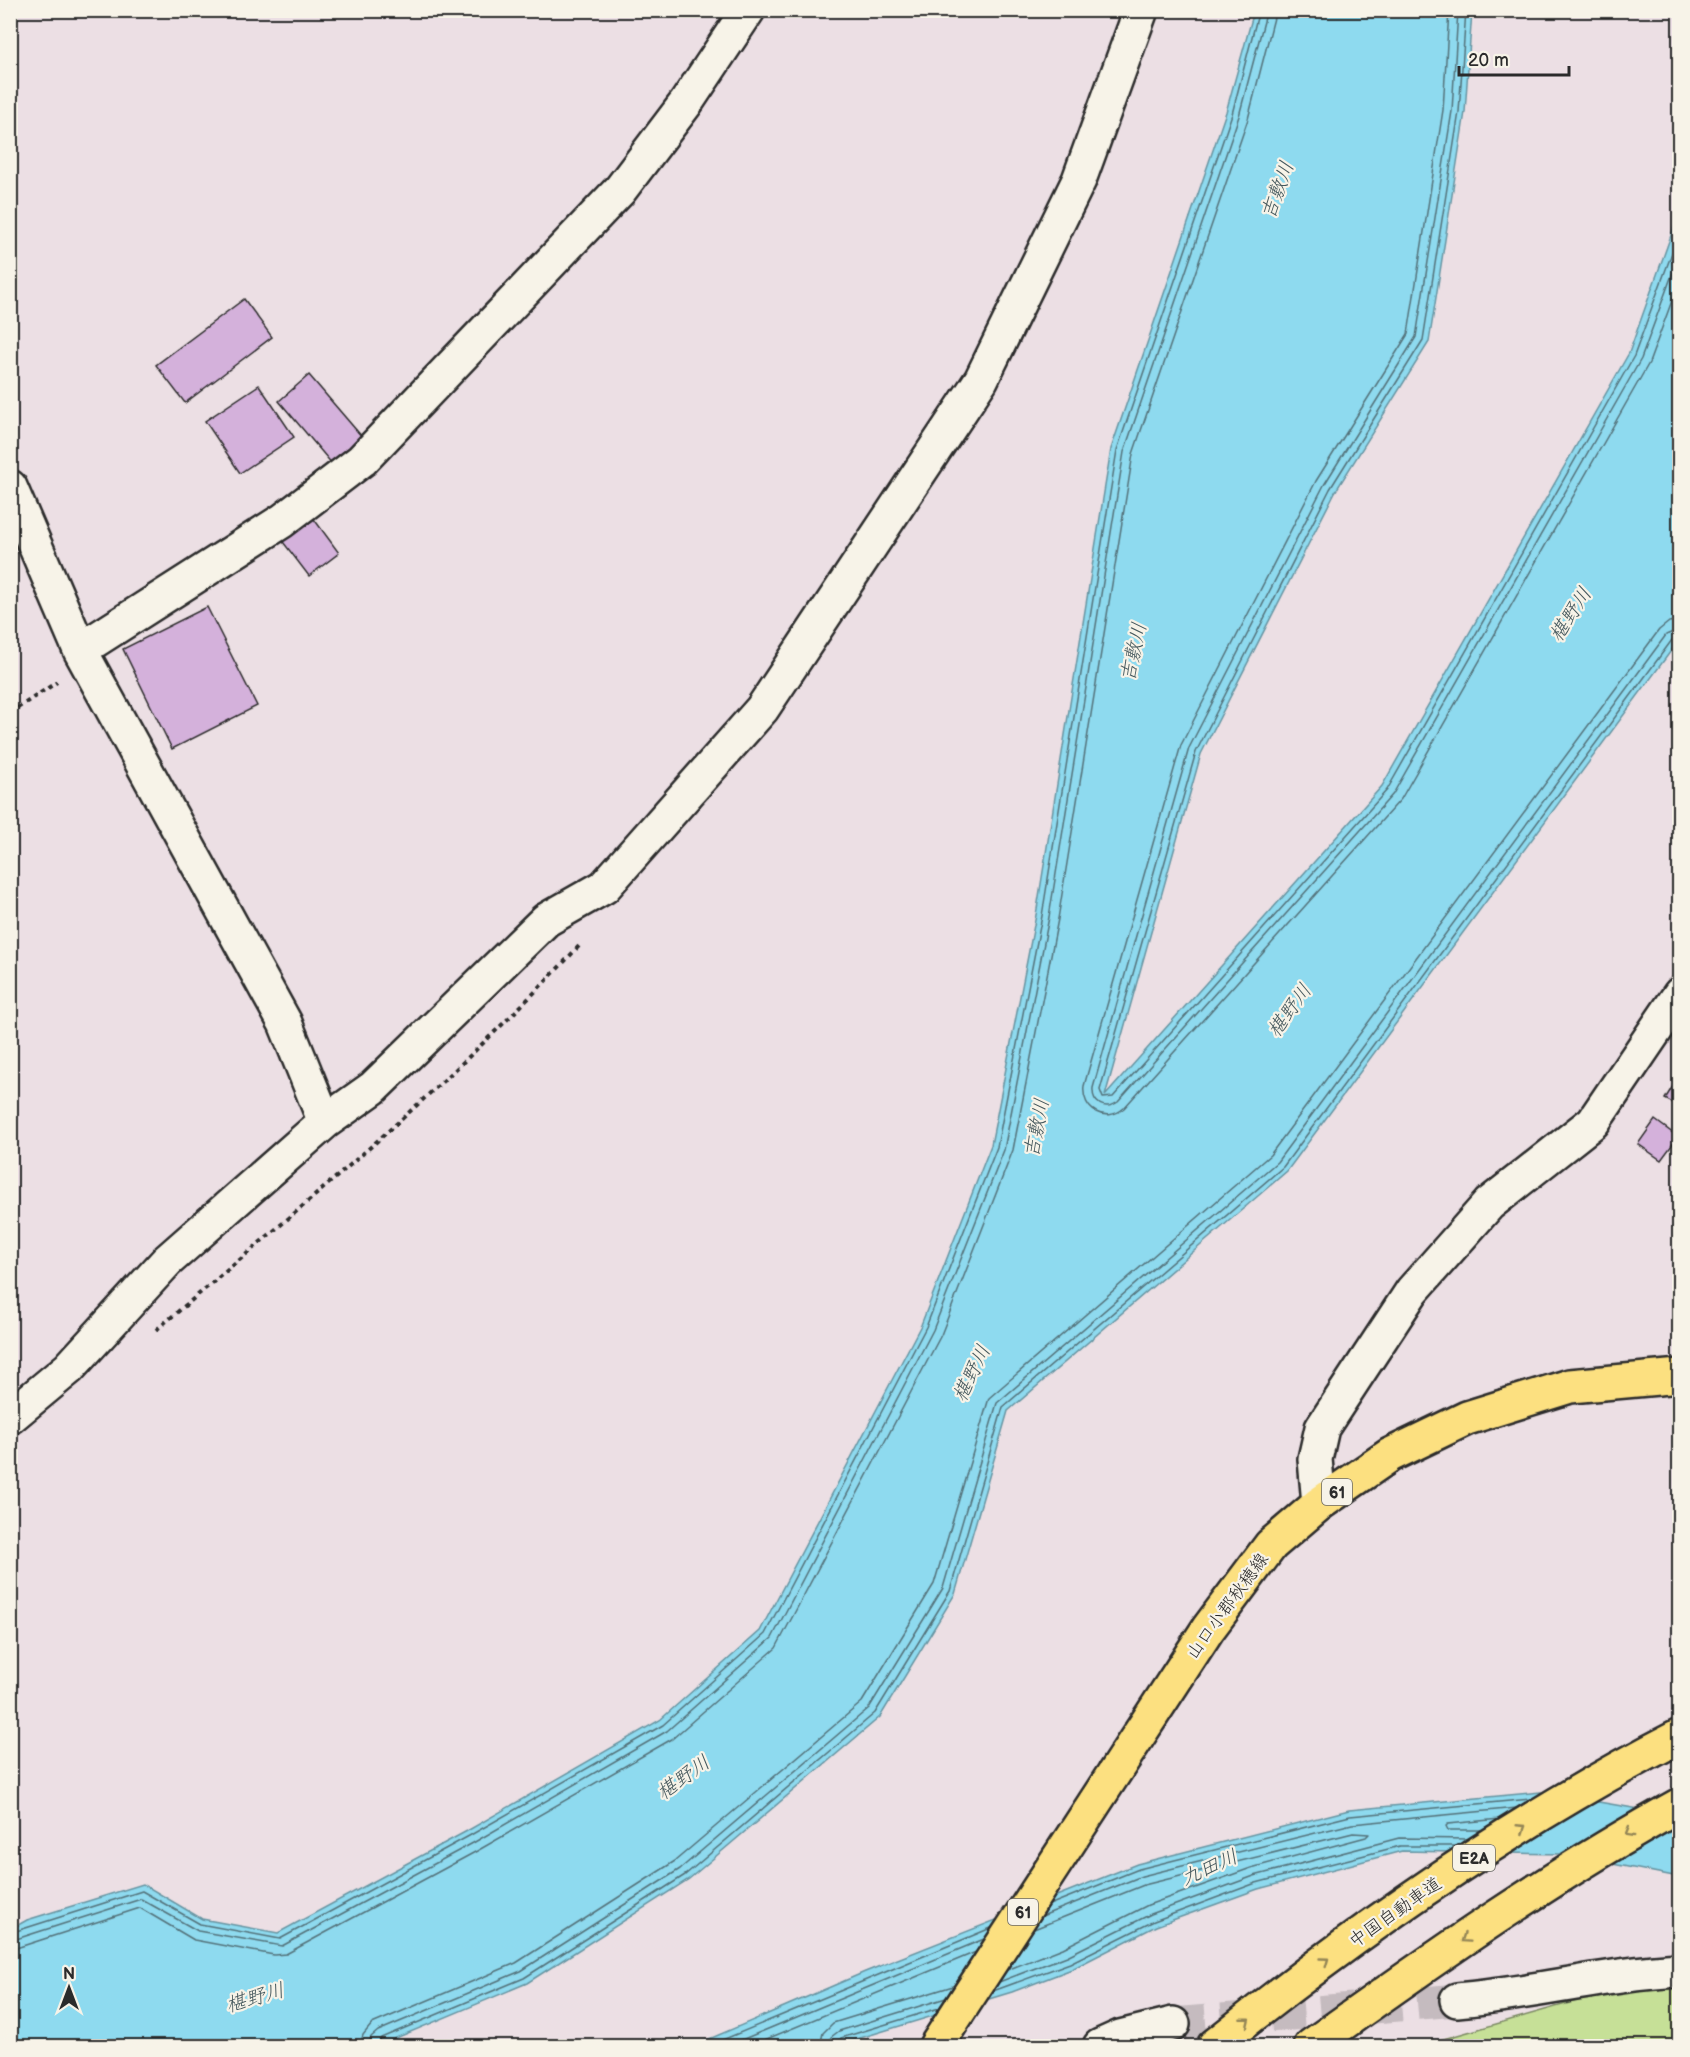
<svg xmlns="http://www.w3.org/2000/svg" width="1690" height="2057" viewBox="0 0 1690 2057" font-family="'Balsamiq Sans','Klee One',sans-serif">
  <style>
    .green { fill: #c6e097; stroke: #788661; stroke-width: 1.5 }
    .water { fill: #8edaef; stroke: #6694a1; stroke-width: 1.5 }
    .lines { fill: none; stroke-linecap: round; stroke-linejoin: round }
    .shore { stroke: #537179; stroke-width: 1.5 }
    .building { fill: #d4b1db; stroke: #2b2b2b; stroke-width: 1.5 }
    .street-tunnel { stroke: #c5bbbf; stroke-width: 33; stroke-dasharray: 33 16; stroke-linecap: butt }
    .street-casing { stroke: #2b2b2b; stroke-width: 38 }
    .primary-casing { stroke: #2b2b2b; stroke-width: 38 }
    .highway-casing { stroke: #2b2b2b; stroke-width: 38 }
    .path { stroke: #2b2b2b; stroke-width: 4; stroke-dasharray: 4.5 4.5; stroke-linecap: butt }
    .street { stroke: #f7f3e8; stroke-width: 33 }
    .primary { stroke: #fce080; stroke-width: 33 }
    .highway { stroke: #fce080; stroke-width: 33 }
    .oneway { stroke: #948656 }
    .labels { text-anchor: middle; stroke-width: 4.5; stroke-linejoin: round; paint-order: stroke }
    .shield { fill: #f7f3e8; stroke: #686764; stroke-width: 1.5 }
    .shield-label { font-size: 16px; font-weight: bold; fill: #2b2b2b }
    .street-label { font-size: 18px; fill: #2b2b2b; stroke: #f7f3e8 }
    .water-label { font-size: 20px; font-style: italic; fill: #44575c; stroke: #f7f3e8 }
  </style>
  <rect width="100%" height="100%" fill="#ecdfe4"/>
  <filter id="ink" filterUnits="userSpaceOnUse"><feTurbulence type="fractalNoise" baseFrequency=".0167" numOctaves="2"/><feDisplacementMap in="SourceGraphic" scale="12" xChannelSelector="R" yChannelSelector="G"/><feConvolveMatrix kernelMatrix="1 2 1 2 8 2 1 2 1" color-interpolation-filters="sRGB"/></filter>
  <g filter="url(#ink)">
    <path class="green" d="M1679 1985V2046H1419L1629 1986Z"/>
    <path class="water" d="M1254 11H1472L1465 112 1429 342 1335 492 1201 754 1105 1096 1382 786 1629 353 1679 213V640L1287 1171 1008 1411 955 1594 880 1717 689 1879 527 1983 377 2046H11V1929L27 1920 143 1884 202 1919 278 1933 467 1831 660 1720 760 1631 921 1325 991 1145 1036 915 1111 449 1226 112Z
      M1541 1792 1679 1816V1877L1562 1854 1402 1851 1258 1889 1156 1926 1072 1969 1012 1992 834 2046H693L865 1972 1137 1864 1349 1810Z"/>
    <g class="lines">
      <path class="shore" d="M1449 10 1443 110 1408 334 1316 481 1181 745 1084 1086C1081 1110 1106 1124 1124 1108L1401 799 1649 363 1680 279
        M1458 10 1452 111 1416 337 1324 485 1189 748 1093 1088C1092 1104 1105 1111 1118 1102L1393 794 1641 359 1680 253
        M1466 10 1459 112 1423 340 1330 489 1196 752 1100 1090 1103 1098 1113 1097 1387 790 1634 356 1680 231
        M1482 1830H1448L1446 1826 1448 1824 1500 1819
        M1049 1905 1139 1869 1350 1816 1531 1799
        M1042 1916 1142 1876 1352 1824 1517 1808
        M10 1933 142 1891 200 1924 280 1939 469 1836 663 1725 765 1634 926 1327 997 1147 1042 916 1117 450 1232 114 1259 10
        M10 1941 141 1899 198 1931 282 1946 473 1843 667 1731 772 1638 933 1330 1004 1150 1049 917 1124 452 1239 116 1267 10
        M10 1950 140 1908 194 1940 274 1955 286 1954 477 1851 672 1739 776 1648 941 1335 1013 1150 1058 919 1133 454 1248 119 1276 10
        M1007 1970 1063 1948 1148 1905 1251 1868 1366 1837 1369 1834 1353 1833 1144 1885 1034 1929
        M999 1982 1067 1956 1151 1914 1254 1876 1399 1838 1468 1839
        M993 1991 1070 1963 1154 1921 1256 1883 1400 1846H1457
        M360 2046 363 2035 372 2024 516 1963 675 1861 862 1702 934 1584 989 1398 1270 1155 1659 630 1669 622 1680 620
        M369 2046 371 2037 378 2031 521 1971 680 1869 869 1708 943 1588 997 1403 1277 1162 1666 635 1680 629
        M377 2046 381 2038 524 1978 685 1875 875 1713 950 1591 1003 1407 1283 1167 1672 640 1680 637
        M708 2046 991 1928
        M727 2046 984 1939
        M750 2046 976 1952
        M820 2046 823 2033 833 2023 953 1986
        M829 2046 831 2037 839 2031 946 1998
        M836 2046 841 2038 939 2008"/>
    </g>
    <path class="building" d="M244 299 272 337 185 403 156 365Z
      M309 375 363 438 333 465 279 401Z
      M259 385 294 437 240 473 205 421Z
      M311 515 339 553 309 576 280 538Z
      M207 607 257 706 172 749 123 649Z
      M1678 1078 1680 1079V1107L1665 1099Z
      M1655 1120 1678 1137 1661 1160 1638 1144Z"/>
    <g class="lines">
      <path class="street-tunnel" d="M1173 2024 1457 2000"/>
      <defs>
        <path id="street" d="M10 487 80 650 285 1023 325 1122
          M80 650 282 521 362 460 620 190 686 103 748 10
          M10 1417 69 1368 167 1261 325 1122 373 1088 546 920 604 887 762 709 981 380 1079 180 1141 10
          M1319 1504 1315 1459 1322 1428 1412 1291 1489 1204 1593 1122 1680 994
          M1457 2000C1532 1994 1604 1974 1680 1970
          M1100 2046 1120 2037 1173 2024"/>
        <path id="primary" d="M936 2046 1208 1629 1271 1545 1319 1504 1390 1455 1467 1418 1570 1386 1680 1376"/>
        <path id="highway" d="M1214 2046C1357 1931 1516 1820 1680 1736
          M1311 2046C1430 1961 1551 1876 1680 1805"/>
      </defs>
      <use href="#street" class="street-casing"/>
      <use href="#primary" class="primary-casing"/>
      <use href="#highway" class="highway-casing"/>
      <path class="path" d="M10 713 57 682
        M156 1330C303 1207 450 1084 581 944"/>
      <use href="#street" class="street"/>
      <use href="#primary" class="primary"/>
      <use href="#highway" class="highway"/>
    </g>
    <defs><path id="oneway-chevron" d="M-2-3.5L2.5 0L-2 3.5" fill="none" stroke-width="1.6" stroke-linecap="round" stroke-linejoin="round" transform="scale(1.5)"/></defs>
    <g class="oneway">
      <use href="#oneway-chevron" transform="translate(1522 1828) rotate(-33)"/>
      <use href="#oneway-chevron" transform="translate(1629 1833) rotate(149)"/>
      <use href="#oneway-chevron" transform="translate(1465 1939) rotate(146)"/>
      <use href="#oneway-chevron" transform="translate(1325 1961) rotate(-36)"/>
      <use href="#oneway-chevron" transform="translate(1246 2021) rotate(-39)"/>
    </g>
  </g>
  <g class="labels">
    <g class="shield">
      <rect x="1322" y="1479" width="30" height="26" rx="4.5"/>
      <rect x="1453" y="1845" width="42" height="26" rx="4.5"/>
      <rect x="1008" y="1899" width="30" height="26" rx="4.5"/>
    </g>
    <g class="shield-label">
      <text x="1337" y="1498">61</text>
      <text x="1474" y="1864">E2A</text>
      <text x="1023" y="1918">61</text>
    </g>
    <g class="street-label">
      <text transform="translate(1227 1606) rotate(-54)" y="6">山口小郡秋穂線</text>
      <text transform="translate(1395 1912) rotate(-35)" y="6">中国自動車道</text>
    </g>
    <g class="water-label">
      <text transform="translate(1277 190) rotate(-70)" y="7">吉敷川</text>
      <text transform="translate(1570 614) rotate(-57)" y="7">椹野川</text>
      <text transform="translate(1133 652) rotate(-78)" y="7">吉敷川</text>
      <text transform="translate(1289 1010) rotate(-54)" y="7">椹野川</text>
      <text transform="translate(1036 1128) rotate(-79)" y="7">吉敷川</text>
      <text transform="translate(971 1373) rotate(-64)" y="7">椹野川</text>
      <text transform="translate(683 1777) rotate(-36)" y="7">椹野川</text>
      <text transform="translate(1209 1867) rotate(-24)" y="7">九田川</text>
      <text transform="translate(255 1997) rotate(-16)" y="7">椹野川</text>
    </g>
  </g>
  <rect width="1690" height="2057" fill="none" stroke="#f7f3e8" stroke-width="36"/>
  <rect x="18" y="18" width="1654" height="2021" fill="none" stroke="#2b2b2b" stroke-width="2" filter="url(#ink)"/>
  <g transform="translate(69 1988)" stroke="#f7f3e8" stroke-width="4.5" paint-order="stroke">
  <path d="M0-4.5L10 22L0 15L-10 22Z" fill="#2b2b2b"/>
  <text y="-9" font-size="16" font-weight="bold" text-anchor="middle" fill="#2b2b2b">N</text>
  </g>
  <path d="M1459 66v9h110v-9" fill="none" stroke="#2b2b2b" stroke-width="3"/>
  <text x="1468" y="66" font-size="18" fill="#2b2b2b" stroke="#f7f3e8" stroke-width="4.5" paint-order="stroke">20 m</text>
</svg>
